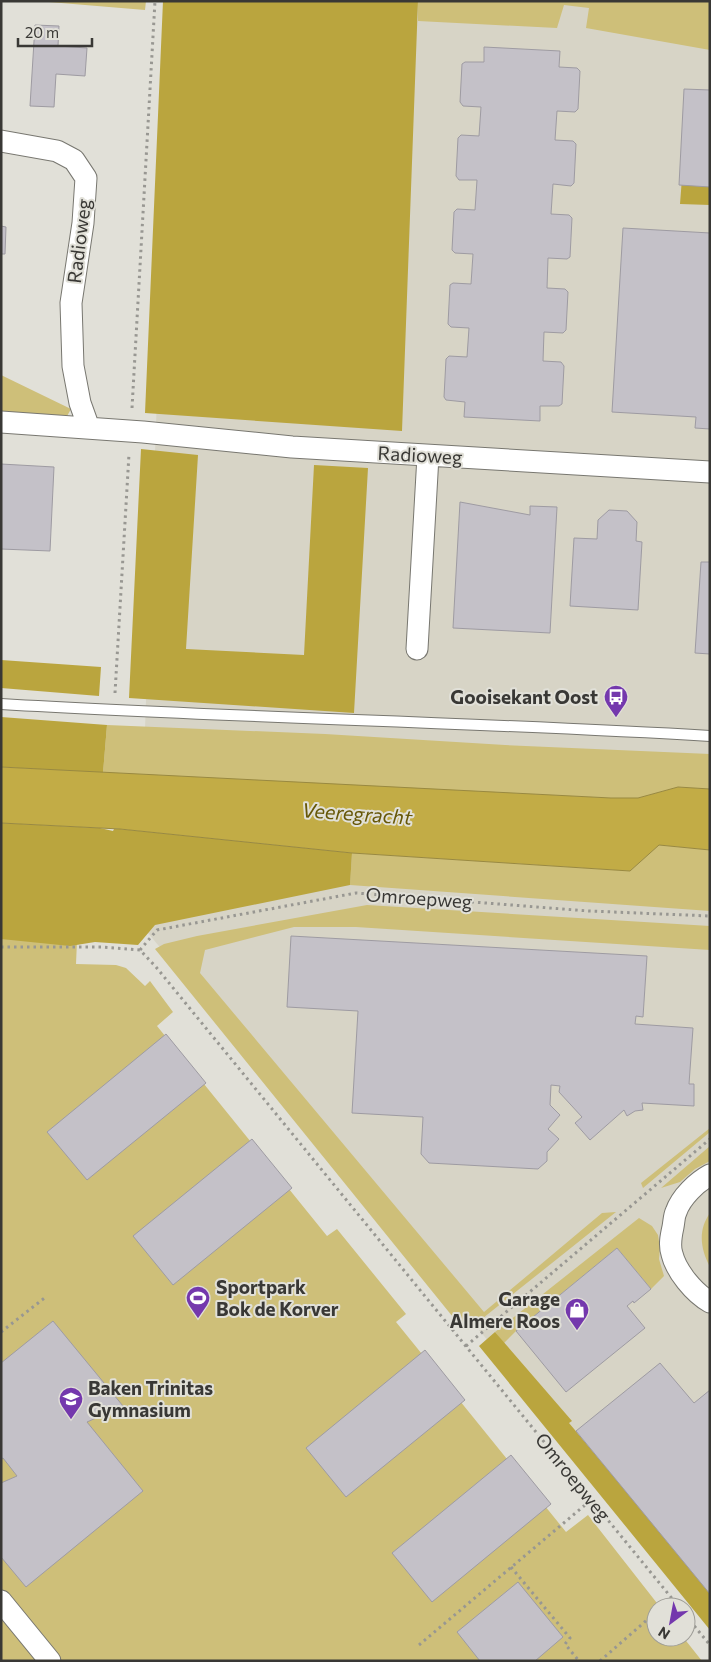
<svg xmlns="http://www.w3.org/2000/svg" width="711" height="1662" viewBox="0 0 711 1662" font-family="Commissioner,sans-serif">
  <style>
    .built { fill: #d7d4c6 }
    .green { fill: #cebf79 }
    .forest { fill: #baa53e }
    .water { fill: #c2ac46; stroke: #998941 }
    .building { fill: #c4c1c8; stroke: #9e9ba2 }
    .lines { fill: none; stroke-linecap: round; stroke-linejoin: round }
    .lane-casing { stroke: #787770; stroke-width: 12 }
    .street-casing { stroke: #787770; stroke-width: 23 }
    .path { stroke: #989792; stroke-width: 3; stroke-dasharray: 2.5 4; stroke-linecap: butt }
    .lane { stroke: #fff; stroke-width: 10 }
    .street { stroke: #fff; stroke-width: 21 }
    .labels { text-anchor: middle; stroke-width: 4; stroke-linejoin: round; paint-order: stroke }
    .street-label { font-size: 19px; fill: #393835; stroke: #e1e0d8 }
    .poi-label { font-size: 19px; font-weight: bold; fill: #393835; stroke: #e1e0d8; text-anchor: end }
    .water-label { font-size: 20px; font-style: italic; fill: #665707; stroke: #e1e0d8 }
  </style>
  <rect width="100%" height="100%" fill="#e1e0d8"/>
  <path class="built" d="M180 1H710V1607L138 921 158 370Z"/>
  <path class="green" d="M37 1H146L145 10Z
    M418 1H710V50L586 28 589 8 564 5 557 28 418 21Z
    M1 375 71 409 66 418 1 415Z
    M107 725 325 734 505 745 710 754V789L678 787 638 798H611L103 773Z
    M1 842 81 847 76 964 116 965 126 968 145 986 150 981 173 1012 157 1026 327 1236 337 1229 406 1314 396 1322 566 1532 588 1515 660 1607H656V1637H683L702 1661H1Z
    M659 845 710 850V911L350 885 352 853 630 871Z
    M367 905 710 926V950L356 927H294L205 950 200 973 484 1312 602 1213 616 1212 468 1330 461 1327 155 949 164 944 197 936Z
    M710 1128V1132L643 1188 641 1183Z
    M710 1146V1161L695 1169 680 1182 661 1188Z
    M710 1213V1267C700 1248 698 1230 710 1213Z
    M639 1218 652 1226 658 1235 660 1248 659 1259 664 1276 651 1289 617 1248 516 1331 504 1343 495 1332Z"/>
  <path class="forest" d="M163 1H418L402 431 145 413Z
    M682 178 710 179V205L680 204Z
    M141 449 198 455 186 649 304 655 314 465 368 468 354 713 129 698Z
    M1 660 101 667 99 696 1 688Z
    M1 717 107 725 103 773 1 767Z
    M1 823 100 828 113 831 114 829H120L352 853 350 885 155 925 138 945 95 942 70 946 1 939Z
    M495 1332 572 1421 569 1423 710 1591V1630L479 1346Z"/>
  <path class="water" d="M1 767 611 798H638L678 787 710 789V850L659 845 630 871 352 853 120 829 1 823Z"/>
  <path class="building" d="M35 25 59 26 58 46 87 48 85 76 56 74 54 107 30 106Z
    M484 47 560 51 559 67 577 68 580 71 578 109 575 112 557 111 555 140 573 141 576 144 574 183 571 186 553 184 551 214 569 215 572 218 570 257 567 259 548 258 547 288 565 289 568 292 566 330 563 333 544 332 543 361 561 362 564 366 562 404 559 406H540V421L464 417 465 402 446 400 444 397 446 359 449 356 467 357 469 328 451 327 448 324 450 285 453 283 471 284 473 254 455 253 452 250 454 212 457 209 475 210 477 180H459L456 176 458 138 461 135 479 136 481 107 463 106 460 102 462 64 465 62H484Z
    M684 89 710 90V187L679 185Z
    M1 226 6 227 5 254H1Z
    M623 228 710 233V429L695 428 696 417 612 412Z
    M1 464 54 467 50 551 1 549Z
    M460 502 530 515V506L557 507 550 633 453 628Z
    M609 510 627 511 637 522 636 541 642 542 638 610 570 606 574 538 597 539 598 520Z
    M701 562H710V654L695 653Z
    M291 936 647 956 643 1017 636 1016 635 1024 693 1028 689 1084H694V1106L642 1103 643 1110 635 1111 627 1116 624 1110 590 1140 575 1123 582 1117 559 1092 560 1086 551 1085 550 1105 560 1115 548 1129 559 1139 547 1152V1161L538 1169 429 1163 421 1154 423 1117 352 1113 358 1011 287 1007Z
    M166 1034 206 1083 87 1180 47 1132Z
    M252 1139 292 1188 173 1285 133 1236Z
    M617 1248 651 1289 634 1303 633 1301 627 1306 645 1328 566 1392 516 1331Z
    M53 1321 123 1406 87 1422 143 1491 26 1587 1 1557V1483L17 1476 3 1458 1 1459V1363Z
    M425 1350 465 1400 346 1497 306 1448Z
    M660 1363 694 1403 710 1390V1594L576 1431Z
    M511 1455 551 1504 432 1602 392 1553Z
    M518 1582 563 1637 535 1661H480L457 1632Z"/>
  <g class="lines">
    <defs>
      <path id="lane" d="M1 704C237 718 474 722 710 736"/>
      <path id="street" d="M1 141 57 151 74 160 86 178 83 223 71 303 73 366 80 403 89 428
        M1 422 143 432 292 447 710 472
        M417 649 428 456
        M710 1175C697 1182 681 1197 676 1212 674 1216 674 1222 673 1227 671 1236 669 1245 672 1254 676 1271 694 1293 710 1302
        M1 1601 50 1661"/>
    </defs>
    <use href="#lane" class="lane-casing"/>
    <use href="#street" class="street-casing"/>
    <path class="path" d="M132 408 155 1
      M115 693 129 454
      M1 947H102L140 950 156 967 679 1607
      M140 950 157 930 356 893 589 911 710 916
      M1 1332 47 1296
      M466 1346 710 1139
      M511 1567 570 1638 565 1644 579 1661
      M662 1607 672 1598
      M686 1616 710 1645
      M419 1645 591 1500
      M600 1661 656 1612"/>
    <use href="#lane" class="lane"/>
    <use href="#street" class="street"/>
  </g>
  <defs>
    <symbol id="bus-pin" viewBox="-11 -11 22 30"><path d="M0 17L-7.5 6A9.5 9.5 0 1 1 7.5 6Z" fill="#7438ad" stroke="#e1e0d8"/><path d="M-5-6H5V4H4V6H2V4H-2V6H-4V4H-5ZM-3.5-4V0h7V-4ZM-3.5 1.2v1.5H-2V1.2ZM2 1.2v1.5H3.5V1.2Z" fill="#fff"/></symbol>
    <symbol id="stadium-pin" viewBox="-11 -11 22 30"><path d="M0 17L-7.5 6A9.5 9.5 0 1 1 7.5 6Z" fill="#7438ad" stroke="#e1e0d8"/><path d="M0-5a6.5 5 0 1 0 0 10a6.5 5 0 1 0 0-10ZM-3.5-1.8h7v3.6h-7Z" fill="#fff"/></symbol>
    <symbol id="shop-pin" viewBox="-11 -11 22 30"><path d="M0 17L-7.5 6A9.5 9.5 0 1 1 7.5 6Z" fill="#7438ad" stroke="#e1e0d8"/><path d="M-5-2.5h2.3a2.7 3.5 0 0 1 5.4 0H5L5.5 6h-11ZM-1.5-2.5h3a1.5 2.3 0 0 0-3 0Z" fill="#fff"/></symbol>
    <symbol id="school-pin" viewBox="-11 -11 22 30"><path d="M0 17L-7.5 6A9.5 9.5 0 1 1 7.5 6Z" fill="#7438ad" stroke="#e1e0d8"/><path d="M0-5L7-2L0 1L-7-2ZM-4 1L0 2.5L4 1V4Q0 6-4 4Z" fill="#fff"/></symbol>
  </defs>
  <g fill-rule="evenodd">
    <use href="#bus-pin" x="602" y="683" width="28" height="38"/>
    <use href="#stadium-pin" x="184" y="1284" width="28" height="38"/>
    <use href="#shop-pin" x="563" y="1296" width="28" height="38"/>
    <use href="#school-pin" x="57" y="1385" width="28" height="38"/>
  </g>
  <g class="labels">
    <g class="street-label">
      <text transform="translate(79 241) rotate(-83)" y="7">Radioweg</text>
      <text transform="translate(420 455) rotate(3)" y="7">Radioweg</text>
      <text transform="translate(419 898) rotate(4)" y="7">Omroepweg</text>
      <text transform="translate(573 1477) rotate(51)" y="7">Omroepweg</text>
    </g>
    <g class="poi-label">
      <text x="598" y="704">Gooisekant Oost</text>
      <text x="216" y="1294" text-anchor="start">Sportpark<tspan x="216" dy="22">Bok de Korver</tspan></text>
      <text x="560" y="1306">Garage<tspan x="560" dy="22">Almere Roos</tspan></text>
      <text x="88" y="1395" text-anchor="start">Baken Trinitas<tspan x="88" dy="22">Gymnasium</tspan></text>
    </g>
    <g class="water-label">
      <text transform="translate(357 814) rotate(4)" y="7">Veeregracht</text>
    </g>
  </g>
  <rect width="711" height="1662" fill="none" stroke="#393835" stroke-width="5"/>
  <g transform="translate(671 1622) rotate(212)"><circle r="24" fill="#e1e0d8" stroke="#9e9d97"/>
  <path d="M0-4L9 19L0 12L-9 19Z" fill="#7438ad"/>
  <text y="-8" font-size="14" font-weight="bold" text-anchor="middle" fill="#393835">N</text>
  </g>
  <path d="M18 38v8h74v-8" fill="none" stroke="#393835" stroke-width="2.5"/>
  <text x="25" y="38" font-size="15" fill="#393835" stroke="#e1e0d8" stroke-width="4" paint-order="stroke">20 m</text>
</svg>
